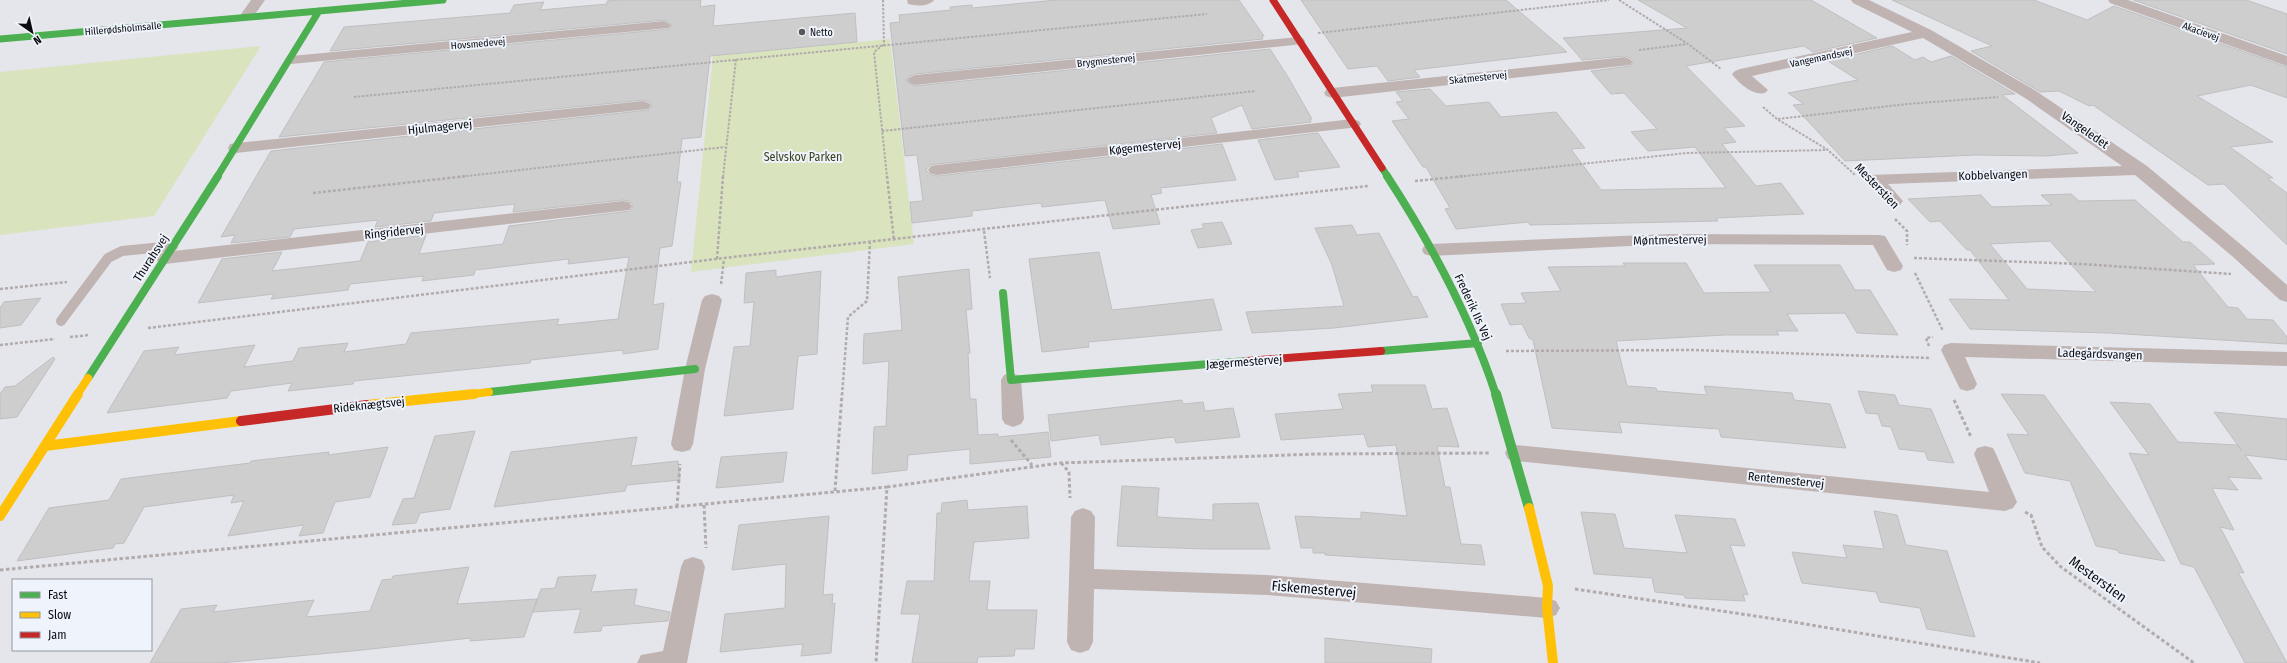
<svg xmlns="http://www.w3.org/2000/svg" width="2287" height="663" viewBox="0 0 2287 663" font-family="'Fira Sans Condensed',sans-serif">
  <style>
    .green { fill: #d9e3bd }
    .building { fill: #cececf; stroke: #bfbfc0; fill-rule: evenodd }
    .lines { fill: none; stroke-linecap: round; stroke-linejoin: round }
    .path-far2 { stroke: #b2abac; stroke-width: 2; stroke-dasharray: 2.5 1.5; stroke-linecap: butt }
    .path-far1 { stroke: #b2abac; stroke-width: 2.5; stroke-dasharray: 3 2; stroke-linecap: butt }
    .path { stroke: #b2abac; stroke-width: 3; stroke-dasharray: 3.5 2.5; stroke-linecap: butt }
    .lane { stroke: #c0b4b2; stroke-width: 10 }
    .street { fill: #c0b4b2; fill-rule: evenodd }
    .fast-far2 { stroke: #4caf50; stroke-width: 7 }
    .fast-far1 { stroke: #4caf50; stroke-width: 8 }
    .fast { stroke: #4caf50; stroke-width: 10 }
    .slow-far1 { stroke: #ffc107; stroke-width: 8 }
    .slow { stroke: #ffc107; stroke-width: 10 }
    .jam-far2 { stroke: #c62828; stroke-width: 7 }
    .jam-far1 { stroke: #c62828; stroke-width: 8 }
    .jam { stroke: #c62828; stroke-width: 10 }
    .poi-dot { fill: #57585c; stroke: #eef3fc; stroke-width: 1.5 }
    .labels { text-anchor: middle; stroke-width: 4; stroke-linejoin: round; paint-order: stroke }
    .far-street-label { font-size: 10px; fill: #0b0c0f; stroke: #eef3fc }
    .far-poi-label { font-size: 10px; fill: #0b0c0f; stroke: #eef3fc; text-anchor: start }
    .street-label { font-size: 12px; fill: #0b0c0f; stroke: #eef3fc }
    .park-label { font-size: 12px; fill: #3b421a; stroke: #eef3fc }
    .near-street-label { font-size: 14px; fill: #0b0c0f; stroke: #eef3fc }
  </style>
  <rect width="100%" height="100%" fill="#e4e6ec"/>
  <path class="green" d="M890 39 914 244 691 272 713 56Z
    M261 46 154 216 0 235V72Z"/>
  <path class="building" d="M619 0H701L700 7 715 5 713 26 855 13 857 42 710 56 701 137 682 139 677 182H681L672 246 660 248 653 305 664 303 658 349 623 354V350L531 360 530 363 354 381 353 384 288 391 292 383 231 391 227 398 107 413 144 351 179 347 174 355 255 345 244 367 293 361 299 348 348 343 344 352 406 344 411 333 559 319 557 325 618 319 629 257 568 264 569 259 475 270 474 275 422 281 424 276 350 284 348 290 271 299 274 294 198 303 222 259 282 252 272 271 360 261 368 242 426 235 419 254 503 244 509 226 630 211 633 205 629 201 623 200 513 212 515 204 434 213 431 221 375 227 378 220 294 229 290 237 231 243 235 235 221 237 271 151 649 110 652 107 650 102 643 100 279 137 324 62 669 29 672 25 664 20 330 51 344 27 510 13 514 5 544 2 540 10 607 4V1Z
    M1056 0H1239L1264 36H1262L1263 39 915 74 909 76 906 81 915 86 1270 49 1288 77 1312 119H1310L1311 122 1252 129 1242 105 1211 118 1217 133 937 164 930 165 926 170 931 175 937 176 1222 144 1236 180 1160 188 1162 193 1151 195 1160 224 1113 229 1105 200 1042 207 1041 203 972 211V216L912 223 910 202 923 201 917 155 905 156 890 23 900 22 899 15 951 10 950 7 972 5V8Z
    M1301 0H1506L1567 52 1414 70 1420 77 1388 81 1377 66 1348 69Z
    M1638 0H1811L1877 38 1813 52 1804 46 1686 66 1745 126 1724 128 1736 142 1722 144 1756 186 1781 183 1804 214 1716 218 1718 221 1530 225 1528 222 1456 229 1445 209 1450 208 1426 167H1423L1392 121 1409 119 1396 102 1403 101 1396 92 1430 89 1446 106 1489 102 1501 117 1556 112 1585 148 1571 149 1601 190 1726 188 1695 147 1648 151 1631 132 1657 129 1624 93 1611 94 1591 71 1630 66 1634 62 1631 58 1625 56 1582 60 1563 38 1687 28Z
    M1892 0H2034L2087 20 2114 6 2287 67V98L2251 85 2197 96 2273 142 2230 147 2273 178H2267L2287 193V245L2224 184 2208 185 2093 105 2089 106 2059 91 2040 92 1971 51 1992 46Z
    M2133 0H2246L2287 14V54Z
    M1892 46 1915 60 1923 57 1931 62 1951 56 2015 94 2002 95 2078 153 2047 156 1975 155 1845 161 1793 105 1804 104 1788 93 1858 80 1828 61Z
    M1318 133 1340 167 1297 172 1299 177 1275 180 1258 140Z
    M2071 194 2079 201 2135 200 2183 242H2190L2215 264 2193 265 2228 307 2238 308 2247 319 2273 320 2287 337V344L2109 333 1970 329 1949 299 2009 300 1970 250H1967L1940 221 1930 222 1908 199 1981 195 1992 207 2052 205 2041 195ZM2050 241 2096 292 2027 289 1990 244Z
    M1222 222 1232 244 1198 248 1191 230 1204 228 1202 224Z
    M1352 225 1357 235 1379 233 1413 297 1417 296 1428 317 1334 328 1252 333 1246 312 1344 306 1332 265 1315 228Z
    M1099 252 1112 310 1213 299 1222 330 1088 342 1089 347 1042 352 1029 259Z
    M1623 263H1686L1704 293 1771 292 1754 265H1840L1855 290H1870L1898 335 1857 333 1845 313 1787 314 1798 331H1776L1779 335H1725L1616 341 1627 386 1656 388 1657 391 1707 395 1704 386 1792 393 1794 400 1830 404 1846 448 1721 437 1719 429 1619 422 1622 433 1552 428 1533 340 1529 338 1522 324 1510 325 1501 304 1526 303 1521 293 1561 291 1548 267 1625 266Z
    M969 269 972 309 966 310 970 353H968L970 399H976L978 435 998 434V437L1048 432 1051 457 970 464V449L908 455 907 470 872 474 874 427 886 426 889 361 863 364 864 334 902 330 898 277Z
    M776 270V277L821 271 817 354 798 356 793 409 724 416 734 347 750 346 754 302 744 303 746 273Z
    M41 298 21 325 0 328V308L4 302Z
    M53 357 55 359 17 417 0 419V394L5 387 15 386Z
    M1371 385H1425L1432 409 1447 408 1459 447 1437 446 1445 487H1450L1461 544 1481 545 1485 565 1325 555V553H1313V548H1301L1295 516 1361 519V512L1407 516 1396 445 1368 447 1364 434 1281 440 1275 414 1343 409 1338 394 1373 392Z
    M1858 391 1895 395 1899 405 1931 409 1954 463 1928 460 1925 452 1899 449 1891 427 1882 426 1878 414 1866 413Z
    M2001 394 2044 395 2165 561 2119 553 2117 550 2096 546 2070 481 2025 473 2007 434 2029 435Z
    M1182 400 1183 404 1203 402 1205 411 1233 408 1240 437 1176 443 1174 437 1101 445 1099 435 1051 441 1048 415Z
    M2110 402 2150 404 2178 442 2237 445 2242 451 2214 412 2287 419V460L2245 455 2262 479 2228 477 2238 490 2212 488 2234 530 2220 527 2244 573 2238 572 2287 663H2245L2194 567 2181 564 2129 453 2149 455Z
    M475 431 450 509 420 513 416 523 392 525 403 499 414 498 435 436Z
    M637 437 631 466 678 461 680 480 627 485 625 491 494 507 511 452Z
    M388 447 370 497 335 502 323 533 299 536 304 525 228 536 244 501 231 503 234 495 144 507 124 543 115 544 113 548 17 561 49 508 109 500 121 479 250 463 251 461 329 452 328 455Z
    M787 452 783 482 716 488 721 457Z
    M1122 486 1159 488 1157 517 1213 520V504L1258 503 1270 549H1206L1117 546Z
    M967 500 968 510 1027 506 1029 538 974 542 969 581H990L987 610H1037L1034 649H1015L1014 656 978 657 977 663H912L920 614H901L907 581H934L937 513H941L942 503Z
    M1874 511 1897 515 1906 545 1947 551 1975 637 1927 629 1920 608 1880 602 1876 592 1802 583 1792 552 1847 558 1843 545 1884 549Z
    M1581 512 1615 514 1624 548 1687 553 1675 515 1735 519 1745 546 1730 545 1748 595 1743 594 1745 601 1685 598 1684 595 1655 592 1652 578 1594 574Z
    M829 516 823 595 833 594 832 604 835 603 831 653 801 656 803 644 720 652 725 614 785 608 786 564 732 570 739 525Z
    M469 567 457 604 537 599 524 637 470 641 471 638 353 651 220 663H150L181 609 217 605 213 612 314 600 306 617 370 611 382 580 392 579 393 576Z
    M596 575 591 592 637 589 634 605 670 612 668 621 602 626 601 631 574 633 581 609 533 612 541 589 555 588 558 577Z
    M1325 638 1432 649 1431 663H1325Z"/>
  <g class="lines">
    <path class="path-far2" d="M883 0 884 45
      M1619 0 1688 44 1721 69
      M1318 33 1609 0
      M883 45 874 52 887 177
      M1639 50 1687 44
      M354 97 1207 14
      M1763 107 1777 119 1828 150 1855 175
      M1778 119 1907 104 1998 97
      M882 131 1256 91
      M458 177 725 147
      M723 177 736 59
      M1456 177 1687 153 1828 150"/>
    <path class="path-far1" d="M887 176 894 241
      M1415 181 1465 176
      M313 193 467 176
      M1895 219 1907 231V245
      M984 231 990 278
      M1914 258 2082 264 2231 274
      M717 259 723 176
      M1915 273 1943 331
      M721 284 724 259
      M0 289 67 282
      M148 328 724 258 1368 186
      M70 337 89 335
      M0 345 55 339
      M1929 346 1926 338 1933 337
      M1506 351 1693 350 1931 358
      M842 395 848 317 867 301 870 243"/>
    <path class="path" d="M1954 400 1971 437
      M1011 440 1032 465
      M1061 463 1069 472 1070 498
      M887 487 1060 463 1318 454 1489 453
      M835 491 842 394
      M704 505 706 548
      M677 507 680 464
      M2025 512 2031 515 2042 547 2061 567 2194 663
      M0 570 887 487 876 663
      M1575 589 1775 619 2040 663"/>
    <path class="lane" d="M61 321 108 258 122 251 173 246"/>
    <path class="street" d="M251 0H265L251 20H241L239 17Z
      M907 0H934C929 7 915 6 908 4Z
      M1851 0H1869L1931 30 2036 91 2147 166 2245 248 2287 285V302L2280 300 2232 256 2135 175 1888 184 1903 201 1900 205H1888L1866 179 1869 175 2122 166 2025 98 1923 38 1752 76 1768 90 1765 93C1754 96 1739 84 1732 74L1735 71 1740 69 1912 32 1853 3Z
      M2108 0H2128L2287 56V66L2110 3Z
      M664 21 671 25 669 28 291 64 284 60 291 56Z
      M1298 37 1303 38 1305 41 1303 44 915 85 910 83 907 80 910 77 915 75Z
      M1625 57 1630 59 1633 62 1630 65 1332 98 1326 96 1324 93 1326 90 1332 88Z
      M643 101 649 103 651 106 649 109 236 153 230 152 228 148 230 144 236 143Z
      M1353 119 1359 121 1361 124 1359 127 937 175 931 174 928 170 931 166 937 165Z
      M623 201 629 202 632 206 629 210 165 264 158 262 156 258 158 254 165 252Z
      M1670 234 1879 235 1885 236 1903 266 1901 270 1894 272 1887 270 1873 245 1670 244 1431 256 1424 254 1422 250 1424 246 1431 244Z
      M712 294 719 296 722 300 705 369 693 444 690 450 682 452 674 450 671 444 685 369 702 300 705 296Z
      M1951 343 2287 352V366L1965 357 1977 384 1974 389 1967 391 1960 389 1941 350 1944 345Z
      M1011 373 1018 375 1021 380 1024 419 1021 424 1013 427 1005 424 1002 419 1001 380 1004 375Z
      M1516 445 1989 492 1974 454 1977 448 1985 446 1993 448 1996 454 2017 502 2013 508 2005 511 1516 461 1508 459 1505 453 1508 447Z
      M1083 508 1091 511 1095 517 1094 569 1267 575 1547 598 1556 601 1560 608 1556 615 1547 618 1267 595 1094 589 1093 642 1089 650 1080 653 1071 650 1067 642 1071 517 1075 511Z
      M693 557 702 560 705 567 687 663H637L641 655 663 651 681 567 684 560Z"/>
    <path class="fast-far2" d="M0 39 443 0
      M1382 168 1388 177
      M217 177 319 11"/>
    <path class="fast-far1" d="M1387 176C1432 245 1470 316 1496 395
      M1003 293 1011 380 1247 361
      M1381 351 1478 343
      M88 378 218 176
      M489 392 695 369"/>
    <path class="fast" d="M1496 394 1529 508"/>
    <path class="slow-far1" d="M77 395 88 378
      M465 395 489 392"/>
    <path class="slow" d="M367 405 474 394
      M45 446 241 421
      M1529 508 1548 586 1547 608 1553 663
      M0 516 78 394"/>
    <path class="jam-far2" d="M1273 0 1382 168"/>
    <path class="jam-far1" d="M1247 361 1381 351"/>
    <path class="jam" d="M241 421 367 405"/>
  </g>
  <circle class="poi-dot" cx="802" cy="32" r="4"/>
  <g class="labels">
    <g class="far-street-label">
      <text transform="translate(123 28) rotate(-5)" y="4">Hillerødsholmsalle</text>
      <text transform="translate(2201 31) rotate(20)" y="4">Akacievej</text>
      <text transform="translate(478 43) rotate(-5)" y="4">Hovsmedevej</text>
      <text transform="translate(1821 57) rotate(-12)" y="4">Vangemandsvej</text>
      <text transform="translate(1106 60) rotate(-6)" y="4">Brygmestervej</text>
      <text transform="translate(1478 77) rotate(-6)" y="4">Skatmestervej</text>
    </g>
    <g class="far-poi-label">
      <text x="810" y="36">Netto</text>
    </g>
    <g class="street-label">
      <text transform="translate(440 127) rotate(-6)" y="4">Hjulmagervej</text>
      <text transform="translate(2085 130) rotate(35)" y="4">Vangeledet</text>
      <text transform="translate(1145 147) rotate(-6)" y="4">Køgemestervej</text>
      <text transform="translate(1993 175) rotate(-2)" y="4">Kobbelvangen</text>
      <text transform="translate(1877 186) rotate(46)" y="4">Mesterstien</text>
      <text transform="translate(394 232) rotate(-6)" y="4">Ringridervej</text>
      <text transform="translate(1670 240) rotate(-1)" y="4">Møntmestervej</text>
      <text transform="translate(151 258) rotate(-57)" y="4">Thurahsvej</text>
      <text transform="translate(1473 307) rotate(65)" y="4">Frederik IIs Vej</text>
      <text transform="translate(2100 354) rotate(2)" y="4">Ladegårdsvangen</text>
      <text transform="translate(1244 362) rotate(-4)" y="4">Jægermestervej</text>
      <text transform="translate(369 405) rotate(-6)" y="4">Rideknægtsvej</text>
      <text transform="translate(1786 480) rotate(6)" y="4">Rentemestervej</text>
    </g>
    <g class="park-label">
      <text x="803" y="161">Selvskov Parken</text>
    </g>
    <g class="near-street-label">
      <text transform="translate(2098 579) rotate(36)" y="5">Mesterstien</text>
      <text transform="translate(1314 589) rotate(5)" y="5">Fiskemestervej</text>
    </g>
  </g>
  <rect x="12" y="579" width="140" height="72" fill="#eef3fc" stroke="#93979d"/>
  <rect x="20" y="592" width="20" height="6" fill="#4caf50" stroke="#93979d"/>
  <text x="48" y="599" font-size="12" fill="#0b0c0f">Fast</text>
  <rect x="20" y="612" width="20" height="6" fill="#ffc107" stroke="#93979d"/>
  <text x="48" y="619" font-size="12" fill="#0b0c0f">Slow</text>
  <rect x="20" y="632" width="20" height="6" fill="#c62828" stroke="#93979d"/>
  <text x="48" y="639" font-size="12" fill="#0b0c0f">Jam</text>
  <g transform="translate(32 32) rotate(146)" stroke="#eef3fc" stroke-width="3" paint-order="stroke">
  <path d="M0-3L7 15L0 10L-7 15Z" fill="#0b0c0f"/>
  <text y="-6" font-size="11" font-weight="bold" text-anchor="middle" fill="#0b0c0f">N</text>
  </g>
</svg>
